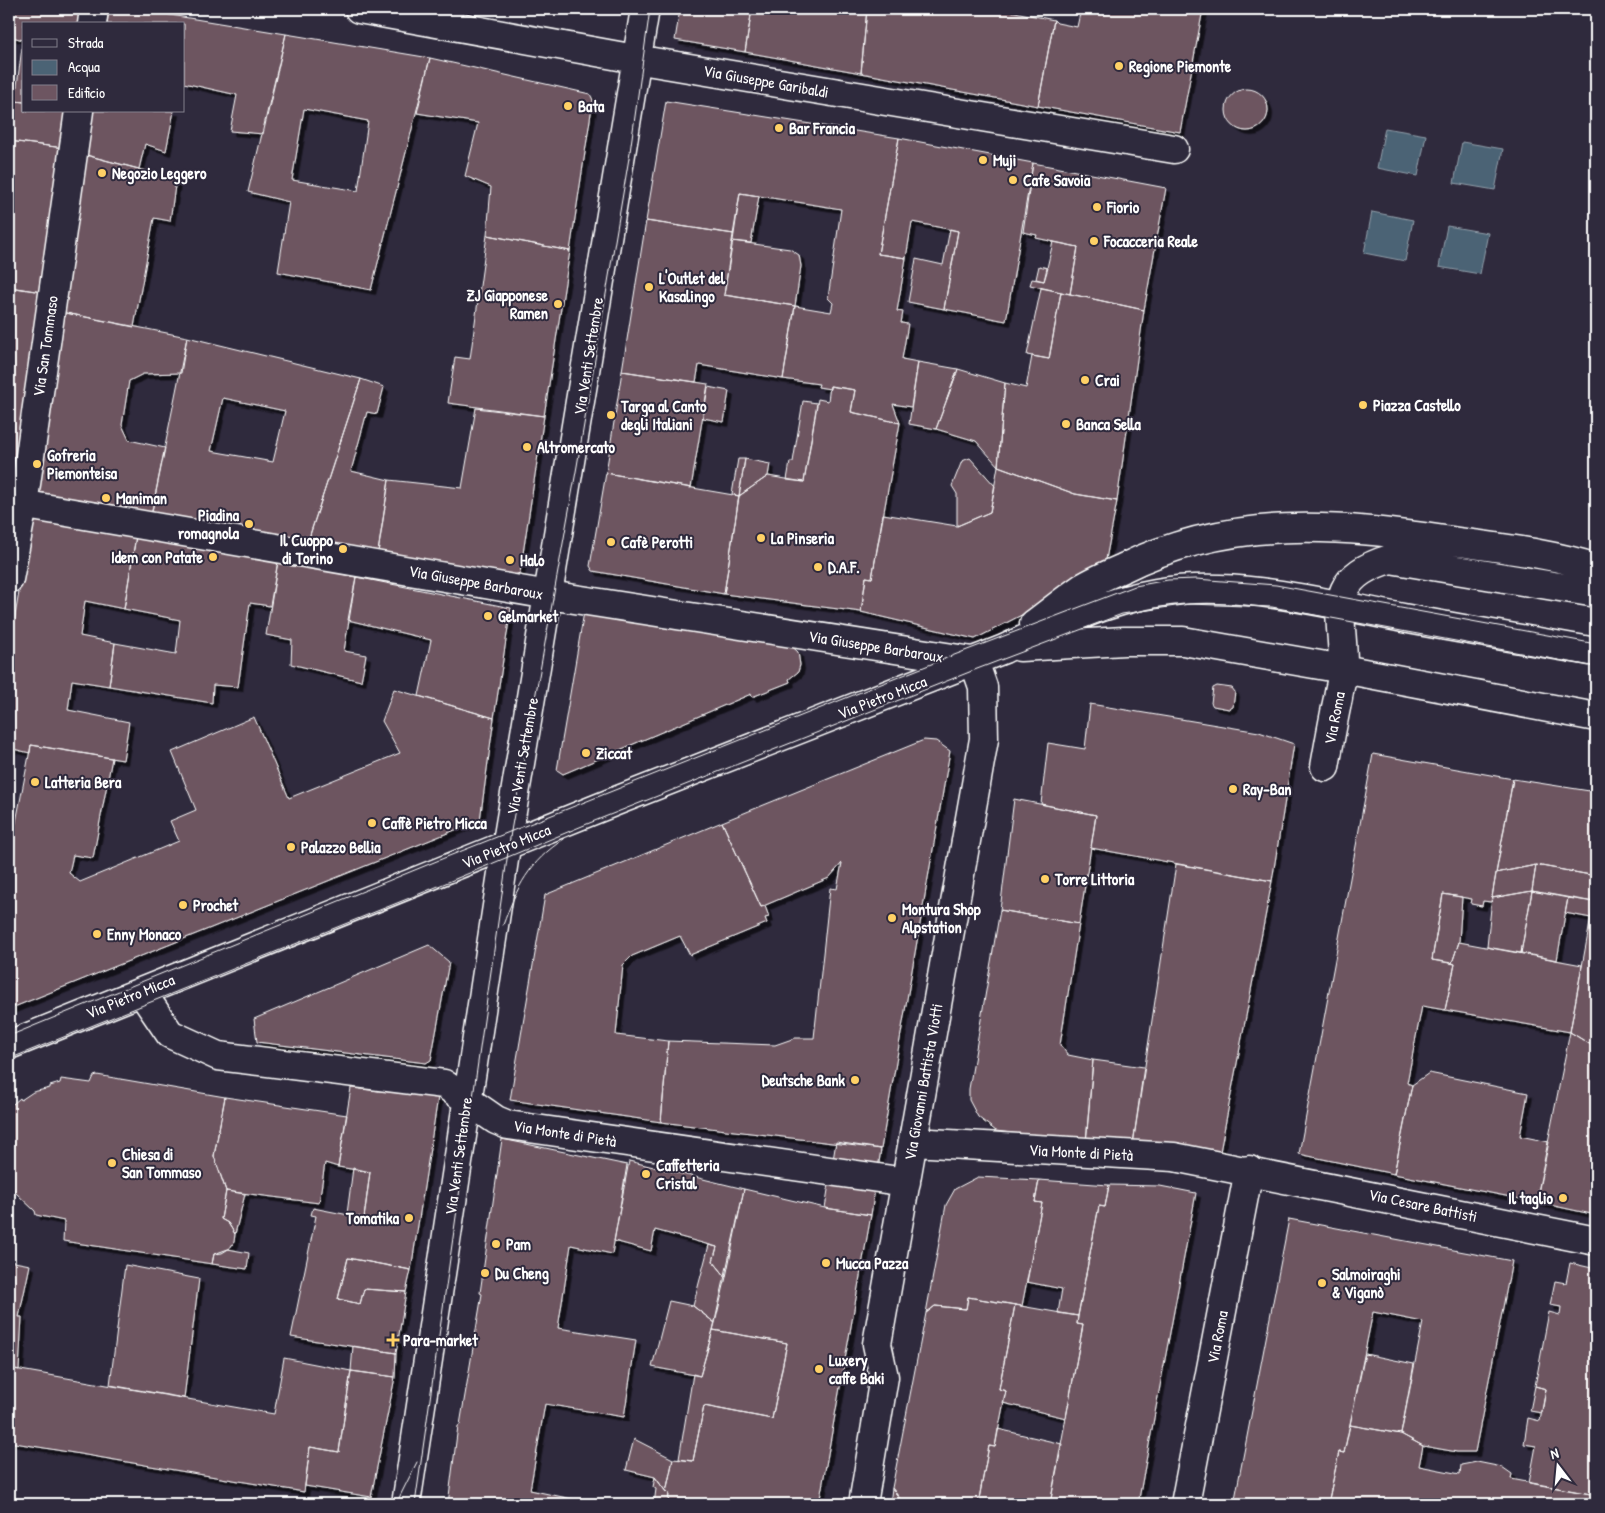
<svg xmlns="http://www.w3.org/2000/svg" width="1605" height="1513" viewBox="0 0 1605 1513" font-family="'Patrick Hand',sans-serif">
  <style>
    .water { fill: #4b6375; stroke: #93a1ac }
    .building { fill: #6d5561; stroke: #fff; fill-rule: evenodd; filter: url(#shadow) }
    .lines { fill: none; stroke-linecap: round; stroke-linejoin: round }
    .minor-casing { stroke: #fff; stroke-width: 31 }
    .minor { stroke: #2f2a3d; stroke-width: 28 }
    .tram { stroke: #fff; stroke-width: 1 }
    .poi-dot { fill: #ffd166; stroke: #2f2a3d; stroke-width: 2 }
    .labels { text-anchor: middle; stroke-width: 4; stroke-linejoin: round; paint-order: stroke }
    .poi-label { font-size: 16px; font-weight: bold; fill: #fff; stroke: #2f2a3d; text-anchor: start }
    .street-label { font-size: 16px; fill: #fff; stroke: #2f2a3d }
  </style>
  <defs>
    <filter id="shadow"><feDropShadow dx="4.5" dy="4.5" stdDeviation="0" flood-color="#0009"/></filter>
  </defs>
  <rect width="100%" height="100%" fill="#2f2a3d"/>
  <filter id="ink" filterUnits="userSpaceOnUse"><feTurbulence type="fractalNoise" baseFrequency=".02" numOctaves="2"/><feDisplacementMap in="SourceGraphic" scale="10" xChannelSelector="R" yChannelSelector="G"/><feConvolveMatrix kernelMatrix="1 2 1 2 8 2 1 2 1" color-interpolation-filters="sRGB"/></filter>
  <g filter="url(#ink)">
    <path class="water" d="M1385 128 1426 135 1418 176 1377 168Z
      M1462 142 1503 149 1495 190 1454 183Z
      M1372 212 1413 220 1405 261 1364 253Z
      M1447 226 1488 233 1480 274 1439 267Z"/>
    <path class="building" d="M9 9H84L82 24H24V102L15 101 23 40 9 36Z
      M109 9H134L286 34 263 134 230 131 237 95 184 83V24H107Z
      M680 9H752L745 52 675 40Z
      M752 9H867L861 73 745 52Z
      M867 9H1000L1054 20 1038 106 861 73Z
      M1081 9H1203L1180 132 1038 106 1054 20 1057 23 1077 27Z
      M286 34 430 58 371 290 278 272 289 202 248 192ZM304 109 368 121 358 191 292 180Z
      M430 58 590 94 593 100 570 251 487 235 491 187 465 176 478 123 417 113Z
      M1226 110a21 21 0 1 1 42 0a21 21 0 1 1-42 0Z
      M9 100 15 101 9 137Z
      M15 101 24 102V111H68L64 148 9 141Z
      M666 101 899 138 878 254 906 258 897 311 903 312 901 323 908 324 902 359 918 362 911 407 893 404 900 423 851 412 855 390 830 386V389L818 387 819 384 783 379 795 306 831 312 833 303 828 298 841 209 740 193 734 234 646 221Z
      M93 111H174L166 151 145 144 139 169 86 155Z
      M899 138 1033 163 1006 321 944 309 958 231 912 222 906 258 878 254Z
      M9 141 64 148 42 292 9 287Z
      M86 155 176 179 170 221 154 218 134 327 61 312Z
      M1033 163 1166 188 1144 310 1070 294 1078 247 1036 238 1037 235 1023 232Z
      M740 193 759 196 751 243 732 241Z
      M646 221 734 234 724 295 795 306 783 379 699 365 696 382 622 371Z
      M950 229 958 231 944 309 908 302 916 259 943 265Z
      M487 235 570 251 544 416 448 403 455 357 470 359Z
      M732 241 790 249 799 255 801 266 795 306 724 295Z
      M1053 242 1078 247 1070 294 1030 285 1032 279 1044 281Z
      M1039 266 1048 268 1044 281 1036 279Z
      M9 287 42 292 12 493H9Z
      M1041 288 1061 292 1049 359 1027 355Z
      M1061 292 1144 310 1117 501 1075 494 998 466 1005 383 1026 388 1032 356 1049 359Z
      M61 312 187 337 181 373 143 374 129 381 122 425 129 440 165 448 150 521 33 500Z
      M187 337 361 379 306 547 150 521ZM223 398 285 411 273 462 211 451Z
      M918 362 958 369 936 429 909 424Z
      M958 369 1005 383 998 466 976 441 936 429Z
      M622 371 708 384 691 488 606 473Z
      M361 379 384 387 377 414 367 412 351 471 389 480 377 559 306 547Z
      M830 386 855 390 851 412 900 423 872 578 866 577 861 612 724 594 739 496 768 476 804 482 818 399 828 401Z
      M708 387 729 391 724 422 703 418Z
      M803 401 817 403 804 482 787 480 790 462H793Z
      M476 408 544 416 520 573 502 579 377 559 389 480 462 488Z
      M970 458 995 486 990 512 957 526V494L952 486 962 461Z
      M738 459H745L739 496 732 494Z
      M745 459 770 464 768 476 739 496Z
      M998 466 1075 494 1117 501 1104 570 1099 575 975 639 861 612 866 577 872 578 883 514 957 526 990 512Z
      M606 473 739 496 724 594 593 571 590 566Z
      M32 514 136 536 124 609 85 601 80 636 115 643 109 686 72 680 68 710 129 722 123 760 31 745 30 753 9 748V652Z
      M136 536 278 561 270 606 250 603 238 687 213 685 212 703 109 686 115 643 176 654 180 620 124 609Z
      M278 561 356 577 344 651 366 655 361 681 291 664 292 640 266 635Z
      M356 577 511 608 494 718 419 696 431 640 348 620Z
      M584 612 788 643 798 652 800 665 798 672 789 679 790 682 752 697 751 694 563 774 557 770Z
      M1217 686 1232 688 1235 692 1233 707 1229 709 1213 706 1211 703 1213 688Z
      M394 689 494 718 480 820 9 1009V858L31 745 112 758 93 858 73 855 69 873 80 882 179 841 170 821 196 810 172 752 254 717 289 798 400 753 382 721Z
      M1090 704 1259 732 1294 744 1272 881 1091 848 1096 815 1041 804 1048 743 1085 749Z
      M924 740 936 741 950 751 881 1149 661 1122 668 1041 775 1045 795 1038H814L830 888 837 889 842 863 829 878 761 907 722 822Z
      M1373 754 1513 779 1491 902 1483 901 1482 906 1471 904 1472 899 1443 894 1432 960 1455 964 1445 1010 1422 1006 1407 1083 1412 1085 1394 1174 1299 1154Z
      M1513 779 1596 792V876L1536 865 1496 873Z
      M1014 799 1096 815 1079 924 1000 910Z
      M722 822 761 907 765 906 769 917 765 918 767 923 690 955 680 936 632 956 623 965 616 1035 668 1041 661 1122 510 1100 545 895Z
      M1176 864 1272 881 1219 1157 1133 1144Z
      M1536 865 1532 891 1492 898 1496 873Z
      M1536 865 1596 876 1594 902 1532 891Z
      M1596 890V1048L1570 1032Z
      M1532 891 1521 953 1487 947 1492 898Z
      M1532 891 1568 898 1557 960 1521 953Z
      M1443 894 1462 897 1459 942 1452 963 1432 960Z
      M1568 898 1594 902 1591 918 1565 913Z
      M1000 910 1079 924 1060 1045 1068 1055 1093 1060 1086 1143 996 1131 978 1117 969 1100V1089Z
      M1459 942 1582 965 1570 1032 1445 1010 1455 964 1452 963Z
      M429 945 449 962 431 1060 426 1063 257 1042 254 1019Z
      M1570 1032 1596 1048V1215L1536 1202Z
      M1093 1060 1144 1067 1133 1144 1086 1143Z
      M1429 1073 1528 1093 1520 1136 1549 1142 1536 1202 1394 1174 1412 1085Z
      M97 1075 225 1097 214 1156 226 1191 221 1219 228 1223 235 1234 234 1242 230 1248 222 1253 214 1254 212 1264 63 1241 64 1221 36 1215 35 1211 16 1193 9 1180V1104H13L20 1098 21 1100 33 1092 50 1088V1086L60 1083 61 1079 91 1083 94 1076Z
      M351 1088 438 1097 411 1270 348 1258 338 1299 360 1304 364 1289 406 1292 396 1353 291 1337 316 1216 311 1215 313 1208 364 1218 370 1172 338 1167Z
      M225 1097 347 1115 338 1167 325 1163 319 1203 226 1191 214 1156Z
      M502 1139 627 1165 612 1254 571 1245 558 1328 636 1340 624 1417 545 1404 530 1490 595 1504H448L458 1426 460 1425 482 1294 480 1293Z
      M836 1142 881 1149 871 1215 825 1208Z
      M629 1161 744 1189 726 1277 713 1261 717 1247 655 1230 651 1251 614 1241Z
      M353 1168 370 1172 364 1218 347 1214Z
      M978 1177 1039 1180 1035 1202 1042 1203 1022 1306 968 1297 966 1309 935 1306 926 1313 946 1205 955 1189Z
      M1039 1180 1109 1185 1105 1207 1099 1206 1078 1316 1058 1313 1062 1289 1027 1282 1042 1203 1035 1202Z
      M1109 1185 1160 1186 1196 1193 1138 1504H1050L1083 1325 1077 1324 1078 1316 1099 1206 1105 1207Z
      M744 1189 825 1208 871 1215 819 1504H668L669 1493 666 1492 673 1459 693 1461 704 1406 772 1419 787 1343 713 1330Z
      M226 1191 245 1194 235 1234 228 1223 221 1219Z
      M1289 1219 1512 1261 1475 1452H1457L1423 1446 1401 1434 1423 1322 1373 1312 1344 1453 1339 1452 1328 1504H1234Z
      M709 1245 717 1247 713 1261 726 1277 715 1323 693 1306Z
      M228 1249 249 1253 247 1269 212 1264 214 1254Z
      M348 1258 411 1270 406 1292 364 1289 360 1304 338 1299Z
      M9 1261 30 1265 19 1317H22L19 1370 9 1368Z
      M1570 1263 1596 1269V1495L1529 1483 1536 1446 1524 1444 1528 1418 1540 1421 1546 1389 1535 1386 1549 1312 1560 1315 1561 1307 1550 1305 1555 1281 1566 1283Z
      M125 1265 199 1279 184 1398 110 1385Z
      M968 1297 1015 1305 999 1389 1006 1391 995 1447 989 1446 978 1504 906 1503 900 1499 892 1488 926 1313 935 1306 966 1309Z
      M669 1301 693 1306 715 1323 700 1376 652 1367Z
      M1015 1305 1078 1316 1077 1324 1083 1325 1066 1418 1003 1403 1006 1391 999 1389Z
      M713 1330 787 1343 772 1419 704 1406 693 1461 679 1459 693 1374 700 1376Z
      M353 1346 396 1353 395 1377 351 1371Z
      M1365 1354 1414 1364 1401 1434 1350 1425Z
      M284 1358 351 1371 339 1452 310 1447 304 1492 9 1442V1368L274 1414Z
      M351 1371 395 1377 371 1497 305 1486 310 1447 339 1452Z
      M1535 1386 1546 1389 1542 1413 1530 1411Z
      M1350 1425 1401 1434 1423 1446 1419 1466 1460 1474 1461 1465 1477 1462 1502 1467 1512 1474 1511 1479 1596 1495V1504H1328L1339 1452 1344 1453Z
      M998 1429 1062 1444 1050 1504H978L989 1446 995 1447Z
      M634 1439 673 1459 666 1492 655 1477 626 1470Z
      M655 1477 666 1492 669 1493 668 1504H654L656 1489 653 1487Z
      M892 1488 900 1499 912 1504H890Z"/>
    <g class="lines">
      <defs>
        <path id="minor" d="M359 9 641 60 1174 149
          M92 24 94 9
          M9 502 549 595 972 661
          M9 579 23 505 79 111
          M1034 624C1050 612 1066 599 1082 588 1095 580 1109 574 1123 568 1231 515 1337 524 1452 541 1500 548 1550 553 1596 568
          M1020 647 1124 641H1183L1343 669 1596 717
          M1325 767C1329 744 1333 721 1338 698 1339 688 1343 678 1343 668 1344 615 1322 579 1390 559L1596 593
          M144 991 149 1003 170 1034 218 1056 444 1084 496 1120 508 1125 906 1182
          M9 1045 616 801 1004 649C1053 626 1103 602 1156 593 1235 579 1325 603 1403 618 1467 630 1532 641 1596 652
          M913 1142 1174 1157 1596 1241
          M406 1504 504 860 645 9
          M863 1504 884 1377 877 1344 984 739 983 687 974 661
          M1185 1504 1249 1170"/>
      </defs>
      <use href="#minor" class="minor-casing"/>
      <use href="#minor" class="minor"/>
      <path class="tram" d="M503 925C517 887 529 862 564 839
        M9 1036 449 856 949 657 1135 586 1168 580 1196 579 1276 585 1596 644
        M9 1059 412 897 587 824 977 669 1122 614 1189 604 1272 607 1596 667
        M396 1504 417 1462
        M415 1504 511 831 577 466 630 152 650 9"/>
    </g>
  </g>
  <g class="poi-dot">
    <circle cx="1119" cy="66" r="5"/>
    <circle cx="568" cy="106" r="5"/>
    <circle cx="779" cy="128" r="5"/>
    <circle cx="983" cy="160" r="5"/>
    <circle cx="102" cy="173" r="5"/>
    <circle cx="1013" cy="180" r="5"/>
    <circle cx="1097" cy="207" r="5"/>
    <circle cx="1094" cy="241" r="5"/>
    <circle cx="649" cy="287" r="5"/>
    <circle cx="558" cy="304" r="5"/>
    <circle cx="1085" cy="380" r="5"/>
    <circle cx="1363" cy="405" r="5"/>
    <circle cx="611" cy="415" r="5"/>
    <circle cx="1066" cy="424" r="5"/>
    <circle cx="527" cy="447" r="5"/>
    <circle cx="37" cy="464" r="5"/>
    <circle cx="106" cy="498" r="5"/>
    <circle cx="249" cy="524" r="5"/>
    <circle cx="761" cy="538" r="5"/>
    <circle cx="611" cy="542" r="5"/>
    <circle cx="343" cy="549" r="5"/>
    <circle cx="213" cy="557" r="5"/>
    <circle cx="510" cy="560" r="5"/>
    <circle cx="818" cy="567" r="5"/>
    <circle cx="488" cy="616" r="5"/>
    <circle cx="586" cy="753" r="5"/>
    <circle cx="35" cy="782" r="5"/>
    <circle cx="1233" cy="789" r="5"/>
    <circle cx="372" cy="823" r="5"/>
    <circle cx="291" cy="847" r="5"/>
    <circle cx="1045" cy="879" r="5"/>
    <circle cx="183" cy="905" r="5"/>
    <circle cx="892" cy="918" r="5"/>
    <circle cx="97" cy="934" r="5"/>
    <circle cx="855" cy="1080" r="5"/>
    <circle cx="112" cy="1163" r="5"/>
    <circle cx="646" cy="1174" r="5"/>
    <circle cx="1563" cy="1198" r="5"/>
    <circle cx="409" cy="1218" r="5"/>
    <circle cx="496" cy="1244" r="5"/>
    <circle cx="826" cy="1263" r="5"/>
    <circle cx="485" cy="1273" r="5"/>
    <circle cx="1322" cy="1283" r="5"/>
    <path d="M390.5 1332.5h5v5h5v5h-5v5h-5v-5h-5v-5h5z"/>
    <circle cx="819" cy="1369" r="5"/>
  </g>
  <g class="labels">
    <g class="poi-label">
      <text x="1129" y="72">Regione Piemonte</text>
      <text x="578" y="112">Bata</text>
      <text x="789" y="134">Bar Francia</text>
      <text x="993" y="166">Muji</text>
      <text x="112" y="179">Negozio Leggero</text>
      <text x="1023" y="186">Cafe Savoia</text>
      <text x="1107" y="213">Fiorio</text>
      <text x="1104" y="247">Focacceria Reale</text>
      <text x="659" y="284">L'Outlet del<tspan x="659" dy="18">Kasalingo</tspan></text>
      <text x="548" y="301" text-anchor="end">ZJ Giapponese<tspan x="548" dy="18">Ramen</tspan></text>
      <text x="1095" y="386">Crai</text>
      <text x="1373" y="411">Piazza Castello</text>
      <text x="621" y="412">Targa al Canto<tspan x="621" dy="18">degli Italiani</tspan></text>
      <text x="1076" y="430">Banca Sella</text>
      <text x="537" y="453">Altromercato</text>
      <text x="47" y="461">Gofreria<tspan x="47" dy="18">Piemonteisa</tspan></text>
      <text x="116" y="504">Maniman</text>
      <text x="239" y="521" text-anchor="end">Piadina<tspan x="239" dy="18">romagnola</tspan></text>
      <text x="771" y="544">La Pinseria</text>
      <text x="333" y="546" text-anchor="end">Il Cuoppo<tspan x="333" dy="18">di Torino</tspan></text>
      <text x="621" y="548">Cafè Perotti</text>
      <text x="203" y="563" text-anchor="end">Idem con Patate</text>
      <text x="520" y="566">Halo</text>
      <text x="828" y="573">D.A.F.</text>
      <text x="498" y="622">Gelmarket</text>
      <text x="596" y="759">Ziccat</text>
      <text x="45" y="788">Latteria Bera</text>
      <text x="1243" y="795">Ray-Ban</text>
      <text x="382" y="829">Caffè Pietro Micca</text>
      <text x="301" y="853">Palazzo Bellia</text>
      <text x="1055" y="885">Torre Littoria</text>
      <text x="193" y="911">Prochet</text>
      <text x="902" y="915">Montura Shop<tspan x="902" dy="18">Alpstation</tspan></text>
      <text x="107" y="940">Enny Monaco</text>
      <text x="845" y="1086" text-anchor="end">Deutsche Bank</text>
      <text x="122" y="1160">Chiesa di<tspan x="122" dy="18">San Tommaso</tspan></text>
      <text x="656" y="1171">Caffetteria<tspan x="656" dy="18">Cristal</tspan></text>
      <text x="1553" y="1204" text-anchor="end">Il taglio</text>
      <text x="399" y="1224" text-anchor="end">Tomatika</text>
      <text x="506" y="1250">Pam</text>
      <text x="836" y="1269">Mucca Pazza</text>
      <text x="495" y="1279">Du Cheng</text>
      <text x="1332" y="1280">Salmoiraghi<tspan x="1332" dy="18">&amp; Viganò</tspan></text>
      <text x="403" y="1346">Para-market</text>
      <text x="829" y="1366">Luxery<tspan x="829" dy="18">caffe Baki</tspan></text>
    </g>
    <g class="street-label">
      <text transform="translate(766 81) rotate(10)" y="6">Via Giuseppe Garibaldi</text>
      <text transform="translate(45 346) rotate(-82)" y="6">Via San Tommaso</text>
      <text transform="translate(588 356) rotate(-81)" y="6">Via Venti Settembre</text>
      <text transform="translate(476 582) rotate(10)" y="6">Via Giuseppe Barbaroux</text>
      <text transform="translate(876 646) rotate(9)" y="6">Via Giuseppe Barbaroux</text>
      <text transform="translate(882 697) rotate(-21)" y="6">Via Pietro Micca</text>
      <text transform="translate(1334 718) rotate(-79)" y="6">Via Roma</text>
      <text transform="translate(522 756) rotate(-80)" y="6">Via Venti Settembre</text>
      <text transform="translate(506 846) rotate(-22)" y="6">Via Pietro Micca</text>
      <text transform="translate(130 996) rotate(-22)" y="6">Via Pietro Micca</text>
      <text transform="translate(923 1082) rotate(-80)" y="6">Via Giovanni Battista Viotti</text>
      <text transform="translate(565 1133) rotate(9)" y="6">Via Monte di Pietà</text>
      <text transform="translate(1081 1152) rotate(3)" y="6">Via Monte di Pietà</text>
      <text transform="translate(458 1156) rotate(-82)" y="6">Via Venti Settembre</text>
      <text transform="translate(1423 1205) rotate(12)" y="6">Via Cesare Battisti</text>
      <text transform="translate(1217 1337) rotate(-79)" y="6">Via Roma</text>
    </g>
  </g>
  <rect width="1605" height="1513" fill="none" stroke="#2f2a3d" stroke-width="30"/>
  <rect x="15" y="15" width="1575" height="1483" fill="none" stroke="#fff" stroke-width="2" filter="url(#ink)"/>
  <rect x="22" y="22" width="162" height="90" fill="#2f2a3d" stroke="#827f8b"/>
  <rect x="32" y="39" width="25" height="8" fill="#2f2a3d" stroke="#827f8b"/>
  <text x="68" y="48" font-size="15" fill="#ffffff">Strada</text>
  <rect x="32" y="60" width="25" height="15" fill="#4b6375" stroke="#827f8b"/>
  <text x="68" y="72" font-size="15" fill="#ffffff">Acqua</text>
  <rect x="32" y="85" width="25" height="15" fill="#6d5561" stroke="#827f8b"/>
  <text x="68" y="98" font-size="15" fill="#ffffff">Edificio</text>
  <g transform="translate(1558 1466) rotate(344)" stroke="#2f2a3d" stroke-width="4" paint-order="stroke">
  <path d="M0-4L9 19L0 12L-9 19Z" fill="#ffffff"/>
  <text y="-8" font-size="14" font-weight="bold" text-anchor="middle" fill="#ffffff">N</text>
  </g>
</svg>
